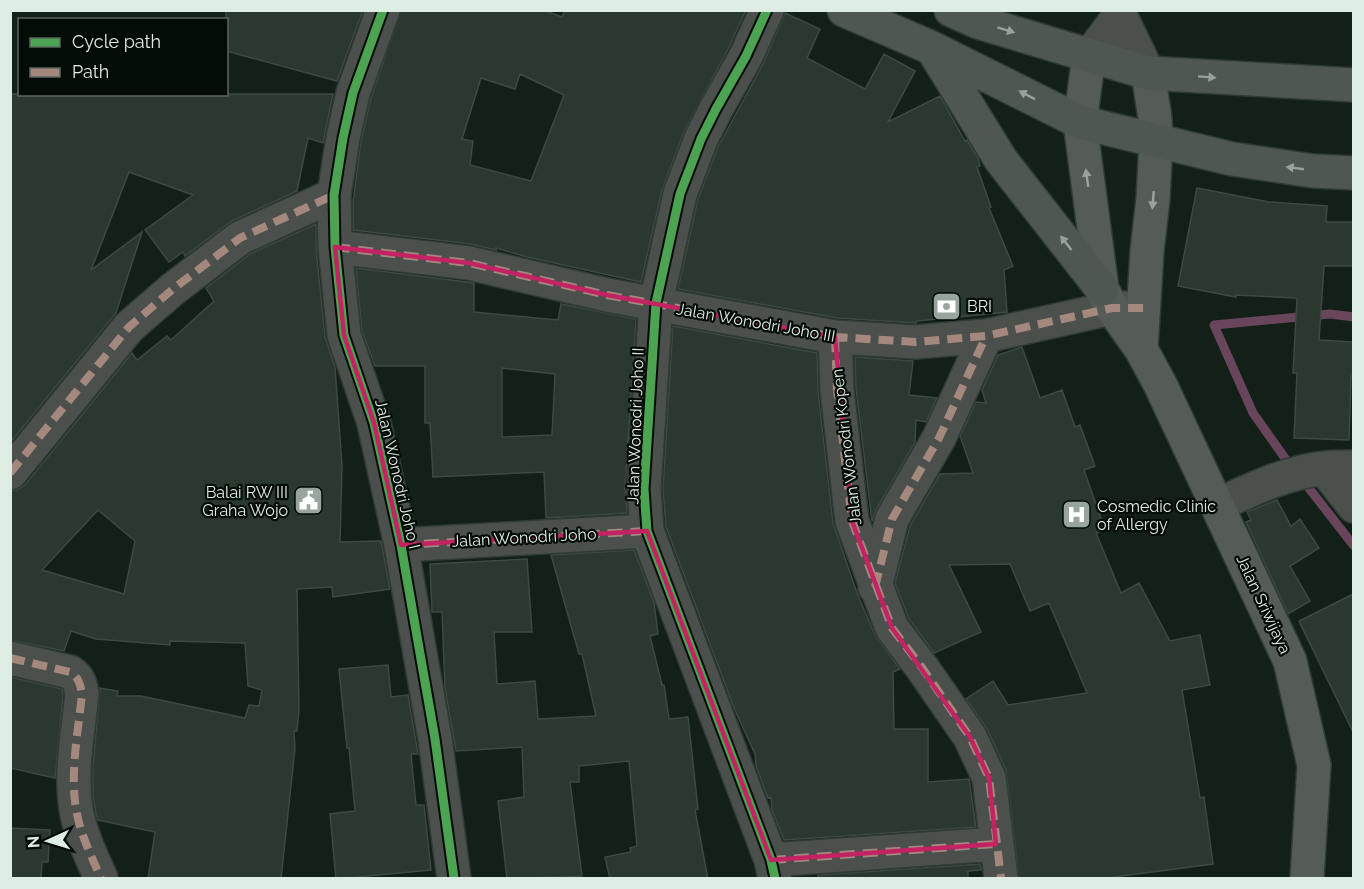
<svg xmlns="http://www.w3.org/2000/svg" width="1364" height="889" viewBox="0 0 1364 889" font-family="Raleway,sans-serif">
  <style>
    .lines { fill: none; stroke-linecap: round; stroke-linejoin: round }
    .stream { stroke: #68455b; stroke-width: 9 }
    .building { fill: #2a382f; stroke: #3d4942; stroke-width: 1.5; fill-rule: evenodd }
    .street-casing { stroke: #2f3c34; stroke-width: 36 }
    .secondary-casing { stroke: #2f3c34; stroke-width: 36 }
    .highway-casing { stroke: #2f3c34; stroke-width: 36 }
    .street { stroke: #4b504d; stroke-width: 33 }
    .secondary { stroke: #555c58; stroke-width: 33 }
    .highway { stroke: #4e5751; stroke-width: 33 }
    .quiet { stroke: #a5887d; stroke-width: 8; stroke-dasharray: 15 8; stroke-linecap: butt }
    .cycleway-casing { stroke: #030c06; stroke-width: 13 }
    .cycleway { stroke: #4ca352; stroke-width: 9 }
    .oneway { fill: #96a29a }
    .oneway2 { fill: #9aa49e }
    .marked { fill: none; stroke: #c32362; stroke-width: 4.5; stroke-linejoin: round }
    .labels { text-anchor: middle; stroke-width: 4.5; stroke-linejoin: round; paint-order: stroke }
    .poi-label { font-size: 16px; fill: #deede3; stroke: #030c06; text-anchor: start }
    .street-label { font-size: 16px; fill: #deede3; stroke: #030c06 }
  </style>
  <rect width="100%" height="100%" fill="#122018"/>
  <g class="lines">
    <path class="stream" d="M1292 468 1253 413 1214 325 1330 314 1354 317
      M1301 478 1354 546"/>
  </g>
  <path class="building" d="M226 10H363L337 81 226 51Z
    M401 10H543L562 17 565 10H746L729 47 684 132 662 190 641 282 527 257 496 248V250L471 244 353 230V202L361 141 371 98ZM520 74 564 95 531 181 470 165 473 141 462 139 481 78 515 89Z
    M785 13 820 29 807 58 865 89 884 54 915 71 888 122 940 96 965 141 967 140 978 158 980 166 977 167 991 207 989 208 1013 266 1004 270 1007 312 917 321 916 323 837 318 678 289 698 199 718 147 763 64Z
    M10 94H333L323 143 308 138 297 191 232 221 185 256 183 252 169 262 145 230 193 195 129 172 91 270 142 232 116 313 10 443Z
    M1197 188 1269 202 1327 206 1326 222H1353V266H1324L1319 340 1353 342V376H1351L1349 440 1294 438 1297 373H1293L1297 298 1236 295V297L1178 286Z
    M316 224V249L325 337 335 367 342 466 340 542 381 541 390 589 333 597 332 587 297 589 299 710 297 731H294L295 748 281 879H148L155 832 98 820 96 814 93 794V767L100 688 118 691 117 696H141L245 718 249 705 259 706 262 690 248 686 245 643 170 641V645L96 639 71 631 64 651 10 640V491L17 490 25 485 132 353 137 360 167 336 171 340 214 301 206 288 250 254ZM98 510 135 541 124 594 42 570Z
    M356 268 474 283V312L558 320 561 304 636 319 625 488 627 513 546 518 544 472 433 477 430 423H425V366H375L362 331ZM502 368 555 374 552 435 502 437Z
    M673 326 817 353 818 392 833 523 857 593 875 635 900 669 893 672 894 729H928V782L969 779 976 827 784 840 772 810 771 797 768 798 756 766 755 754 734 708 666 527 663 489Z
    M1022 347 1040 398 1062 390 1075 427 1080 425 1095 466 1084 470 1105 530 1096 533 1121 593 1139 583 1170 641 1200 635 1210 685 1182 690 1200 798 1204 797 1213 864 1114 877V879H1019L1006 770 987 729 966 699 993 681 1008 705 1087 693 1049 603 1030 611 1010 564 949 565 981 632 934 653 909 619 895 583 910 526 940 474 973 473 960 436 976 402 986 403 982 390 998 355Z
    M855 357 913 361 909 395 937 398 926 422 916 420 915 442 876 510 872 521 856 389Z
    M1277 500 1291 526 1300 519 1319 548 1290 566 1310 601 1288 614 1246 522 1251 520 1247 512Z
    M634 550 654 602 658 634 650 636 662 685H664L669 719 688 717 698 809 695 810 708 879H610L605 857 631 852 630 848 637 846 629 761 579 766V782H570L582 876 507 879 498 801 524 797 522 747 456 751 445 688 442 612H432L430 564 527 559 532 632H494L497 684 535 681 538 719 596 716 582 654H579L551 555Z
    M1353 594V732L1299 621Z
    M388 665 391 697 408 695 418 754H411L416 805H424L431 870 336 879 330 814 355 811 349 748H347L339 669Z
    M10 677 62 689 63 695 55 778 10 768Z
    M10 828 50 830 48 862H42L41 879H10Z
    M980 864 981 870 968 871V879H818V875Z"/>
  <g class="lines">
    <defs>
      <path id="street" d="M383 10 353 93 343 138 334 195 335 247 344 335 374 423 401 545 435 739 454 878
        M767 10 746 56 716 109 701 139 680 194 656 303 644 489 647 531 771 860 775 878
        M1120 10V15L1148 73
        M1089 56 1120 15
        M335 247 469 263 607 295 835 337 916 342 986 336 1112 308H1140
        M835 337 837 390 852 521 892 628 923 669 970 737 989 778 1001 878
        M1324 468 1354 506
        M10 473 129 327 173 289 240 238 334 195
        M1218 505C1252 489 1288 472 1325 468 1334 467 1344 467 1354 467
        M401 545 647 531
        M875 587 892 519 939 438 986 336
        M10 658 70 672C79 678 80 683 82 694 78 732 70 772 76 809 80 833 91 856 101 878
        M771 860 996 844"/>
      <path id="secondary" d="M1089 56 1080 122 1102 289 1112 308 1141 349 1160 384 1290 661 1314 765 1307 878
        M1141 349 1147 251 1153 199 1156 142 1155 118 1148 73"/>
      <path id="highway" d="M844 10 932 48 1080 122 1232 159 1313 171 1354 173
        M951 10 978 22 1148 73 1354 85
        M932 48 1001 160 1102 289"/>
    </defs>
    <use href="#street" class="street-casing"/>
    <use href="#secondary" class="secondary-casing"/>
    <use href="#highway" class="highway-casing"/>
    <use href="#street" class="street"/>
    <use href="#secondary" class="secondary"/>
    <use href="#highway" class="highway"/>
    <path class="quiet" d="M335 247 469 263 607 295 835 337 916 342 986 336 1112 308H1144
      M835 337 837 390 852 521 892 628 923 669 970 737 989 778 1001 878
      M10 473 129 327 173 289 240 238 334 195
      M401 545 647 531
      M875 587 892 519 939 438 986 336
      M10 658 70 672C79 678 80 683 82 694 78 732 70 772 76 809 80 833 91 856 101 878
      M771 860 996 844"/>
    <defs>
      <path id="cycleway" d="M383 10 353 93 343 138 334 195 335 247 344 335 374 423 401 545 435 739 454 878
        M767 10 746 56 716 109 701 139 680 194 656 303 644 489 647 531 771 860 775 878"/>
    </defs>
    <use href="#cycleway" class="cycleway-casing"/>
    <use href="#cycleway" class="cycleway"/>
  </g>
  <defs><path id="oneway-solid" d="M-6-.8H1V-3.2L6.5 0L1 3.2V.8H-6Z" transform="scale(1.5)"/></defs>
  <g class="oneway">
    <use href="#oneway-solid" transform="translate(1006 30) rotate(17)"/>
    <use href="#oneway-solid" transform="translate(1207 77) rotate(4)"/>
    <use href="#oneway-solid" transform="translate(1027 95) rotate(-153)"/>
    <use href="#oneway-solid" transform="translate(1295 168) rotate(-172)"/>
    <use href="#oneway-solid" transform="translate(1066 243) rotate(-128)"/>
  </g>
  <g class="oneway2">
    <use href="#oneway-solid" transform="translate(1087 178) rotate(-98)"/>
    <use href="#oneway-solid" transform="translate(1153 200) rotate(95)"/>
  </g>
  <path class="marked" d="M335 247 469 263 607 295 835 337 852 521 892 628 970 737 989 778 996 844 771 860 647 531 401 545 374 423 344 335Z"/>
  <defs>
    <symbol id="bank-square" viewBox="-11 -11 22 22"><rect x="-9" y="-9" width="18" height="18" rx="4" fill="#97a59c" stroke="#030c06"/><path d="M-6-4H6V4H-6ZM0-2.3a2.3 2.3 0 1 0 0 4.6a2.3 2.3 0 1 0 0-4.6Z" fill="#fff"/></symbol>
    <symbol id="civic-square" viewBox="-11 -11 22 22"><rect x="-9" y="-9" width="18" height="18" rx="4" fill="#97a59c" stroke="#030c06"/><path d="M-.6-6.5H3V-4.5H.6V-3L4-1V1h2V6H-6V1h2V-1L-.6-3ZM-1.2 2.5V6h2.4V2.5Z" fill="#fff"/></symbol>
    <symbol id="hospital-square" viewBox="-11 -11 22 22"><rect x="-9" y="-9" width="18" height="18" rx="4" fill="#97a59c" stroke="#030c06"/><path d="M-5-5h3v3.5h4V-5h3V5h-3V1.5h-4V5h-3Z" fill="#fff"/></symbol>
  </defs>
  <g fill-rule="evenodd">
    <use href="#bank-square" x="930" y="290" width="33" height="33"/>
    <use href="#civic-square" x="292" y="484" width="33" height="33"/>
    <use href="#hospital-square" x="1060" y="498" width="33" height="33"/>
  </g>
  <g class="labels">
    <g class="poi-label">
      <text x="967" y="312">BRI</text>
      <text x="288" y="498" text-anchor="end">Balai RW III<tspan x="288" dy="18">Graha Wojo</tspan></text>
      <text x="1097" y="512">Cosmedic Clinic<tspan x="1097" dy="18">of Allergy</tspan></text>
    </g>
    <g class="street-label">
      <text transform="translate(756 322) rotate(10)" y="6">Jalan Wonodri Joho III</text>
      <text transform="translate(635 426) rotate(-88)" y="6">Jalan Wonodri Joho II</text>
      <text transform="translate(846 447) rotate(-97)" y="6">Jalan Wonodri Kopen</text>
      <text transform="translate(398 474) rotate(77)" y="6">Jalan Wonodri Joho I</text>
      <text transform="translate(524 537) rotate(-3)" y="6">Jalan Wonodri Joho</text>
      <text transform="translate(1264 604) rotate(65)" y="6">Jalan Sriwijaya</text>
    </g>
  </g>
  <rect width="1364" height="889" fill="none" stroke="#deede3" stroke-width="24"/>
  <rect x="18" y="18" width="210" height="78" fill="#030c06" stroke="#5b665e" stroke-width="1.5"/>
  <rect x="30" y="38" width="30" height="9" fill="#4ca352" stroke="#5b665e" stroke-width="1.5"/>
  <text x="72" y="48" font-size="18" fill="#deede3">Cycle path</text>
  <rect x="30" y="68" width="30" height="9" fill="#a5887d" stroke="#5b665e" stroke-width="1.5"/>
  <text x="72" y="78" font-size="18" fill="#deede3">Path</text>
  <g transform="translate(48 841) rotate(266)" stroke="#030c06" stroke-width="4.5" paint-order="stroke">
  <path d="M0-4.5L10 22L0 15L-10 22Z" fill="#deede3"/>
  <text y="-9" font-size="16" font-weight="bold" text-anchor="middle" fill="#deede3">N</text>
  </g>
</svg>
